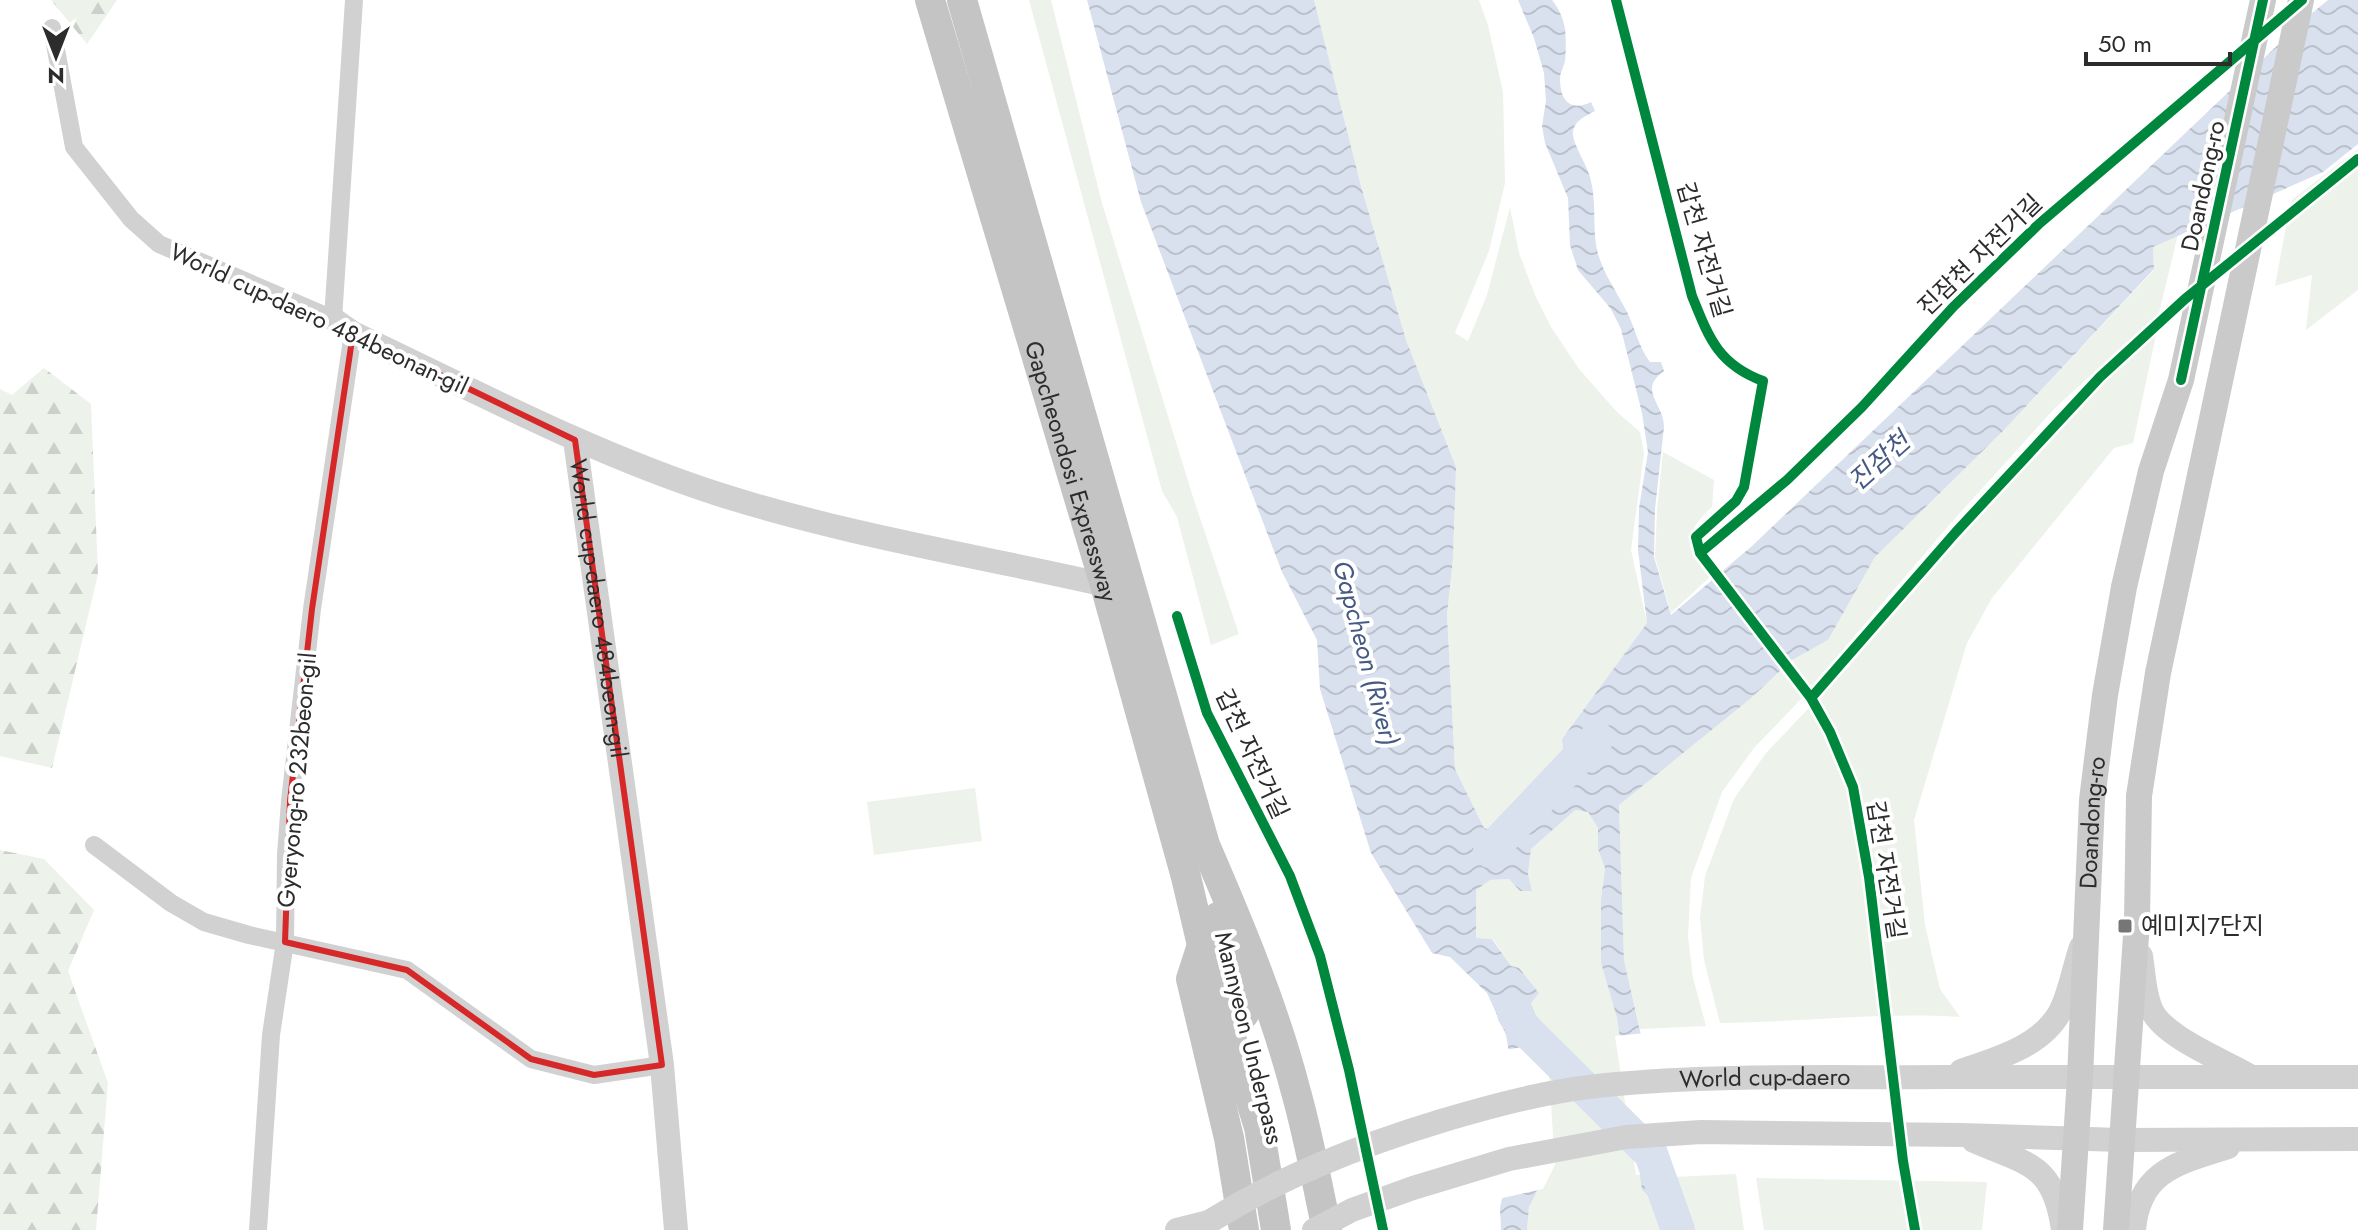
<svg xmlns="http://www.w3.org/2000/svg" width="2358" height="1230" viewBox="0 0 2358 1230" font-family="Jost,'Noto Sans KR',sans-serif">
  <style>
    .green { fill: #edf2eb }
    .forest { fill: url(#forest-firs) }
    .water { fill: url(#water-waves) }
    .pier { fill: #fff }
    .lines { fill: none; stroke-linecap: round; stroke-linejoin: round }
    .river { stroke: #d9e0ee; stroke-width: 34 }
    .minor { stroke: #d1d1d1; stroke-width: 18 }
    .tertiary { stroke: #d1d1d1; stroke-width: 24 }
    .secondary { stroke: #cacaca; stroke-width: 26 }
    .primary { stroke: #c4c4c4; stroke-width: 30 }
    .tertiary-bridge { stroke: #d1d1d1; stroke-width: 24 }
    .cycleway-casing { stroke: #fff; stroke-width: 15 }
    .cycleway { stroke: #00873e; stroke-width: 10 }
    .marked { fill: none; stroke: #d62828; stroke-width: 6; stroke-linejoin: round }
    .poi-dot { fill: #767676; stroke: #fff; stroke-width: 3 }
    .labels { text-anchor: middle; stroke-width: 8; stroke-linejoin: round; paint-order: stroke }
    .street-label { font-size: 24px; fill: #2c2c2c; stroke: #fff }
    .poi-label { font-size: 24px; fill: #2c2c2c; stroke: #fff; text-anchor: start }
    .water-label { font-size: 26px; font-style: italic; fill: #455a83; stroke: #fff }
  </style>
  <defs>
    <pattern id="forest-firs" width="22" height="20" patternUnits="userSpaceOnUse" patternTransform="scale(2)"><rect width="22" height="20" fill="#edf2eb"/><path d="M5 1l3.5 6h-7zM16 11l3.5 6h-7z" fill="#cbd0ca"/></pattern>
    <pattern id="water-waves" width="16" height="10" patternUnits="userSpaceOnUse" patternTransform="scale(2)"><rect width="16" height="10" fill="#d9e0ee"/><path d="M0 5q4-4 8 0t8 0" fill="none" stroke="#bac0cc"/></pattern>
  </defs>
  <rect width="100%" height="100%" fill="#fff"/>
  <path class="green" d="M1029 0H1051L1102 203 1193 497 1239 634 1211 645 1177 517 1162 491Z
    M1314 0H1479L1488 25 1503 92 1505 183 1489 251 1455 333 1468 341 1487 295 1510 207 1519 253 1535 295 1551 327 1579 369 1617 412 1640 432 1644 453 1631 550 1647 623 1562 739 1566 790 1498 832 1484 828 1455 769 1447 613 1453 559 1456 467 1406 340 1361 186Z
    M2358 149V290L2306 330 2312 275 2275 286 2290 205 2293 199Z
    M2178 234 2159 313 2054 409 1950 524 1811 687 1792 660 1828 640 1875 557 2004 430 2154 270 2153 247Z
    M2156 335 2133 443 2114 448 1992 598 1967 643 1914 820 1925 925 1940 989 1960 1017C1880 1012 1800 1022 1720 1023L1704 960 1700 918 1705 876 1734 799 1766 753 1846 669 1967 528 2103 382Z
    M1663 452 1714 480 1712 507C1682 534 1687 547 1711 576L1671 613 1655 557 1657 510Z
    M1782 670 1803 697 1754 748 1722 792 1691 878 1688 937 1693 978 1706 1026 1640 1029 1624 960 1619 805Z
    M975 788 982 841 874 855 867 802Z
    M1574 810 1588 812 1598 828V849L1605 868 1601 899V963L1617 1018 1652 1199 1662 1230H1527L1529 1207 1552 1163 1535 1018C1526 989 1510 964 1493 939L1476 938V889L1490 880 1509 879 1520 891H1532L1528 874 1531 849Z
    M1736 1174 1744 1230H1687L1673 1177Z
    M1756 1178 1987 1182 1982 1230H1764Z"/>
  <path class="forest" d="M51 0H117L87 44Z
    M44 368 91 404 98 574 52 768 0 756V389L12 395Z
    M0 850 44 859 94 910 68 971 108 1083 96 1230H0Z"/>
  <path class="water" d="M1087 0H1314L1361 186 1406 340 1456 467 1453 559 1447 614 1455 769 1484 828 1498 832 1566 790 1562 739 1647 623 1638 550 1639 508 1648 452 1642 413 1621 329 1611 309 1578 270 1570 245 1568 198 1545 143 1542 126 1546 101 1544 73 1534 38 1518 0H1552C1559 9 1563 17 1565 29 1566 38 1566 51 1565 61 1564 67 1560 72 1560 79 1560 101 1571 112 1591 102L1595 111C1586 116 1575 120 1573 131 1571 141 1587 165 1590 177 1597 201 1592 225 1597 250 1602 272 1617 292 1627 312 1635 328 1639 348 1650 362H1661L1664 371C1637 390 1664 404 1664 427L1655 509 1654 557 1671 615 1752 546 2306 18 2328 0H2358V144L2323 172 2153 247 2154 269 2004 430 1875 557 1828 640 1792 660 1751 698 1619 805 1624 960 1684 1225 1687 1230H1662L1652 1199 1642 1190 1617 1018 1601 963V899L1605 868 1598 849V828L1588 812 1575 810 1531 849 1528 874 1532 891H1520L1509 879 1490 880 1476 890V938L1492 939 1511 966 1519 968 1539 993 1531 1003 1542 1035 1552 1163 1529 1207 1527 1230H1501L1500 1208 1520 1117 1506 1035 1487 993 1450 957 1432 953 1371 853 1320 689 1317 640 1282 572 1141 202Z"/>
  <path class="pier" d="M1645 1033 1676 1171 1636 1175 1615 1036Z
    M1547 1043 1555 1165 1543 1189 1498 1199 1516 1117 1505 1050Z"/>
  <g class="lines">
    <path class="river" d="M1490 851 1597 738
      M1514 1014 1527 1031 1651 1154 1678 1230"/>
    <path class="minor" d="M52 28 74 147 131 219 159 244 333 319 354 0
      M94 845 171 903 204 922 249 935 407 970 531 1059 594 1075 662 1065
      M258 1230 271 1035 285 942 286 855 290 801 312 609 353 333"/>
    <g class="tertiary">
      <path d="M333 319 353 333C473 390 591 453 718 494 849 536 985 557 1119 588"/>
      <path id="s1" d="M575 440 662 1065 676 1230"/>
      <path d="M2141 956C2144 974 2144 995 2152 1011 2166 1038 2223 1060 2250 1076"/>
      <path d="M1961 1071C1995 1059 2041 1047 2060 1012 2070 993 2074 967 2081 947"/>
      <path d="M1945 1077H2358"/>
      <path d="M1961 1135 2121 1140 2358 1139"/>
      <path d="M1974 1141C2029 1165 2054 1164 2063 1230"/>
      <path d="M1177 1230 1209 1222"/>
      <path d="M2134 1230C2139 1170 2179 1163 2228 1147"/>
    </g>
    <g class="secondary">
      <path id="s2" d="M2070 1230 2080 1078 2092 800 2105 695 2124 587 2151 471 2181 380 2263 0"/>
      <path d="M2116 1230 2137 921 2139 796 2158 673 2301 0"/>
    </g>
    <g class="primary">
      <path id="s3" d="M930 0 1105 585 1186 877 1202 945 1259 1127 1276 1230"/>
      <path d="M962 0 1205 845C1240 926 1274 1007 1296 1092 1309 1138 1317 1184 1327 1230"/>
      <path d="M1218 917 1244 1014"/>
      <path d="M1202 945 1191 979 1229 1138 1244 1230"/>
    </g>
    <g class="tertiary-bridge">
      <path id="s4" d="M1209 1222C1282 1176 1359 1146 1441 1121 1495 1105 1551 1090 1606 1085 1716 1074 1834 1078 1945 1077"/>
      <path d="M1314 1230 1352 1210 1413 1188 1509 1159 1626 1137 1701 1132 1961 1135"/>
    </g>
    <defs>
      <path id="cycleway" d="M1616 0 1692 296C1709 338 1718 364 1763 381L1744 487 1736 501 1696 537 1700 553 1811 698 1830 732 1853 787 1869 877 1903 1161 1915 1230
        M2181 380 2263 0
        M1700 553 1787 480 1862 407 1954 306 2040 223 2302 0
        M1177 616 1207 713 1290 876 1320 956 1349 1070 1383 1230
        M1811 698 1956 532 2100 377 2185 299 2358 159"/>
    </defs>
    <use href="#cycleway" class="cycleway-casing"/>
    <use href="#cycleway" class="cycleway"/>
  </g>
  <path class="marked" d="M353 333 575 440 662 1065 594 1075 531 1059 407 970 285 942 290 801 312 609Z"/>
  <rect class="poi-dot" x="2117" y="918" width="16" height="16" rx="4"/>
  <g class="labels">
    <g class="street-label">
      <text transform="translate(2203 186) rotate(-78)" y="8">Doandong-ro</text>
      <text transform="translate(1704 250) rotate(74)" y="8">갑천 자전거길</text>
      <text transform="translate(1980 255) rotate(-44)" y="8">진잠천 자전거길</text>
      <text transform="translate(319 319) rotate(25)" y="8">World cup-daero 484beonan-gil</text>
      <text dy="8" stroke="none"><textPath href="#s3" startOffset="492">Gapcheondosi Expressway</textPath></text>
      <text dy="8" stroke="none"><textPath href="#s1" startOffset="170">World cup-daero 484beon-gil</textPath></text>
      <text transform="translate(1252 754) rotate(65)" y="8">갑천 자전거길</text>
      <text transform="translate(297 780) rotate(-85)" y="8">Gyeryong-ro 232beon-gil</text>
      <text dy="8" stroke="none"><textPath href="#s2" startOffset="408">Doandong-ro</textPath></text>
      <text transform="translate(1886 870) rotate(81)" y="8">갑천 자전거길</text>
      <text transform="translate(1249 1038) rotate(76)" y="8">Mannyeon Underpass</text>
      <text dy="8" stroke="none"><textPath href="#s4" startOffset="582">World cup-daero</textPath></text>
    </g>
    <g class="poi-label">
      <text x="2141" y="934">예미지7단지</text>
    </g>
    <g class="water-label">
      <text transform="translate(1879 461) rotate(-42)" y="9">진잠천</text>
      <text transform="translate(1366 653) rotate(75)" y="9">Gapcheon (River)</text>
    </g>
  </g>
  <g transform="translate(56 56) rotate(180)" stroke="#ffffff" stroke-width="6" paint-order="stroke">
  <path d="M0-6L14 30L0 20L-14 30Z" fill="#2c2c2c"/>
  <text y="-12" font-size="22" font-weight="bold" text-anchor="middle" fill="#2c2c2c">N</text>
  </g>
  <path d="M2086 52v12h144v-12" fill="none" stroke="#2c2c2c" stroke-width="4"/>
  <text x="2098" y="52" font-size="24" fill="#2c2c2c" stroke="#ffffff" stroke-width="6" paint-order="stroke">50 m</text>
</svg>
